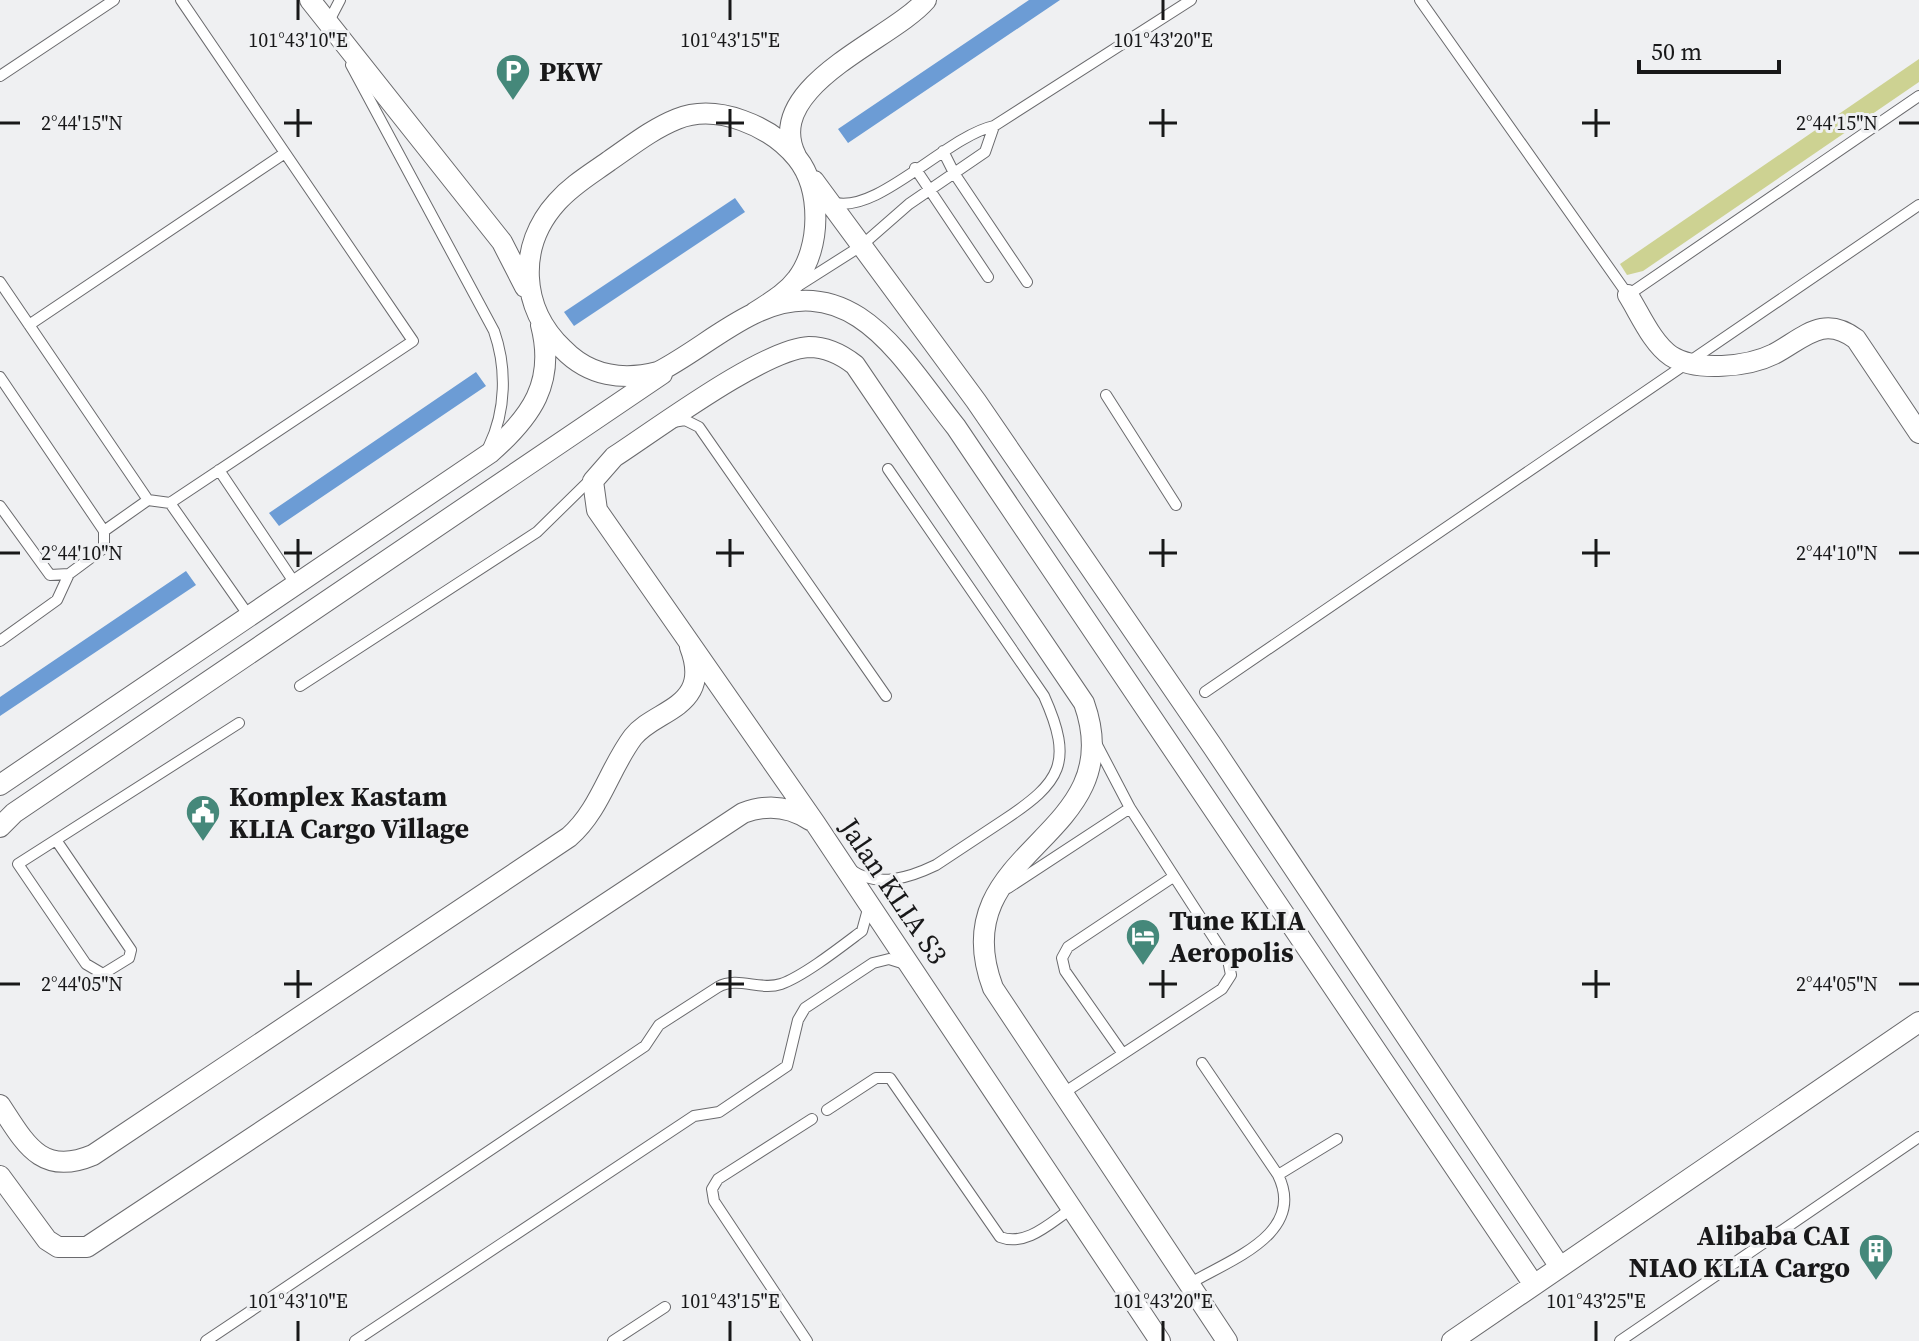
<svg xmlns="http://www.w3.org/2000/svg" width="1919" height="1341" viewBox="0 0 1919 1341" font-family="'Source Serif 4',serif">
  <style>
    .green { fill: #cdd292 }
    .water { fill: #6c9cd5 }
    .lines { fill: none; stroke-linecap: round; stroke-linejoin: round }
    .service-casing { stroke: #6a6a6d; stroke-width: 12 }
    .minor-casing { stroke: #6a6a6d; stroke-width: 22 }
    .service { stroke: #fff; stroke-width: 10 }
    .minor { stroke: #fff; stroke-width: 20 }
    .ticks { fill: none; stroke: #181819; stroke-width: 3 }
    .labels { text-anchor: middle; stroke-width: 6; stroke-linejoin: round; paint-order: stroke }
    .poi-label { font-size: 28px; font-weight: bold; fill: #181819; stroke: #eff0f2; text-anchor: start }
    .street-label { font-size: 28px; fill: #181819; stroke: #eff0f2 }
    .ticks-label { font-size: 20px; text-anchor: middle; fill: #181819; stroke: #eff0f2; stroke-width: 6; stroke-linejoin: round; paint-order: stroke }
  </style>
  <rect width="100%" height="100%" fill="#eff0f2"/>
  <path class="green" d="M1919 59V82L1643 271 1627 275 1620 264Z"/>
  <path class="water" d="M1029 0H1060L848 143 838 129Z
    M735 198 745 212 574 326 564 312Z
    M476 372 486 386 279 526 269 513Z
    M186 571 196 585 0 716V697Z"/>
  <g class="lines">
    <defs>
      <path id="service" d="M1420 0 1628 295 1919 96
        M328 23 340 0
        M351 65 494 331C507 368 506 411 489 446
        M0 76 114 0
        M943 151 954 173 1027 282
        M915 168 988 277
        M832 202C875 217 947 136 994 126L1191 0
        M0 282 148 500
        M798 286 861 246 909 204 985 152 994 126
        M29 325 285 153
        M0 377 104 531V548L69 574 50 575 0 506
        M1106 395 1176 505
        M673 422 685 420 699 427 886 696
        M219 470 296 585
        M170 503 249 616
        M104 531 148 500 170 503 413 341 181 0
        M0 641 57 600 69 574
        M300 686 537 532 591 479
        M1205 692 1919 205
        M56 840 131 950 129 958 103 974 86 964 18 864 239 723
        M851 870C878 888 909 878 936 865 959 850 981 835 1004 820 1061 782 1074 763 1044 696L888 469
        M1008 888 1130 808
        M1123 1054 1065 971 1062 958 1068 947 1173 877
        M1202 1063 1278 1175 1337 1139
        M1062 1094 1222 989 1231 975 1228 960 1130 808 1096 743
        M827 1110 876 1078H890L1000 1237C1026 1247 1050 1223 1071 1209
        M1189 1284C1229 1260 1307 1234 1278 1175
        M206 1341 645 1046 659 1025 718 987C738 976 760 991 781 984 804 976 842 946 862 931L868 909
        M355 1341 694 1116 719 1112 787 1066 798 1020 805 1008 873 963 889 959 905 964
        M613 1341 665 1307
        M807 1341 714 1201 712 1189 718 1179 812 1119
        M1620 1341 1919 1137"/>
      <path id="minor" d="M310 0 502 242 525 287
        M796 156C761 86 892 40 926 0
        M814 181 976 401 1213 747 1560 1267
        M1628 295C1640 314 1652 343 1671 356 1696 372 1748 367 1774 354 1804 338 1823 314 1856 339L1919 433
        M754 313C769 303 786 294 797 279 821 248 822 189 797 158 771 126 717 103 677 119 652 129 631 146 609 161 591 174 572 185 557 202 517 246 520 308 563 349 589 376 623 381 658 372 691 355 720 330 753 314 854 265 903 361 956 427L1534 1285
        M0 785 490 453C531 417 556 383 541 325
        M0 827 14 813 662 374
        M0 1105C25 1143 41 1177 93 1155L569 837C600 810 609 769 633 737 649 717 679 712 691 690 698 677 695 660 690 647
        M0 1176 47 1240 58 1247H87L743 813C767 804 789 806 810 820
        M1160 1341 815 823 597 510 593 481 614 457C657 429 764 349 809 347 827 347 841 354 855 365L1084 703C1133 840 940 848 993 988L1227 1341
        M1452 1341 1919 1022"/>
    </defs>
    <use href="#service" class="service-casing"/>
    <use href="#minor" class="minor-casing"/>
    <use href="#service" class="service"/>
    <use href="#minor" class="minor"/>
  </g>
  <path class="ticks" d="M298 0V20M730 0V20M1163 0V20M298 109V137M730 109V137M1163 109V137M1596 109V137M0 123H20M284 123H312M716 123H744M1149 123H1177M1582 123H1610M1899 123H1919M298 539V567M730 539V567M1163 539V567M1596 539V567M0 553H20M284 553H312M716 553H744M1149 553H1177M1582 553H1610M1899 553H1919M298 970V998M730 970V998M1163 970V998M1596 970V998M0 984H20M284 984H312M716 984H744M1149 984H1177M1582 984H1610M1899 984H1919M298 1321V1341M730 1321V1341M1163 1321V1341M1596 1321V1341"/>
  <defs>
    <symbol id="parking-pin" viewBox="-11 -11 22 30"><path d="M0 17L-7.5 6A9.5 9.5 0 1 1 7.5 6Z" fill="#45887a" stroke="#eff0f2"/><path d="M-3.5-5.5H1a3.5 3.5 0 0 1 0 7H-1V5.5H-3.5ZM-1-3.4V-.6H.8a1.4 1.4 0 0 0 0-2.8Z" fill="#fff"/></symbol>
    <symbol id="civic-pin" viewBox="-11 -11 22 30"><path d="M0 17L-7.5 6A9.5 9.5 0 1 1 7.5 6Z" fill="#45887a" stroke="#eff0f2"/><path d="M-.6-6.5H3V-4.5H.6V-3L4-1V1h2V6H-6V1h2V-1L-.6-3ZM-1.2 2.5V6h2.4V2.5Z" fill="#fff"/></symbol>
    <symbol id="hotel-pin" viewBox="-11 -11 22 30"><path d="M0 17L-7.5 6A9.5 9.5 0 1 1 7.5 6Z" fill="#45887a" stroke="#eff0f2"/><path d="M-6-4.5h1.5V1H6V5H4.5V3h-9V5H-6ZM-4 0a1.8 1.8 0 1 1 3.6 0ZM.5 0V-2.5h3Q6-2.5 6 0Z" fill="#fff"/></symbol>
    <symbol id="building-pin" viewBox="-11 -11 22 30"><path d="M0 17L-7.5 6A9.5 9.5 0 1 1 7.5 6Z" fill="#45887a" stroke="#eff0f2"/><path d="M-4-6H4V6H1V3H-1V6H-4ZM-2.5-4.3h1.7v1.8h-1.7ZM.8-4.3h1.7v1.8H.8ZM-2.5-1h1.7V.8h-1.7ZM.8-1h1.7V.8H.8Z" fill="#fff"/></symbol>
  </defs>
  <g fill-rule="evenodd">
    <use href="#parking-pin" x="493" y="51" width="40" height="54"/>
    <use href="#civic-pin" x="183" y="792" width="40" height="54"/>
    <use href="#hotel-pin" x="1123" y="916" width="40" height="54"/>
    <use href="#building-pin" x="1856" y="1231" width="40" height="54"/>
  </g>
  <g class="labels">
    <g class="poi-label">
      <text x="539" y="81">PKW</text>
      <text x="229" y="806">Komplex Kastam<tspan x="229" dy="32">KLIA Cargo Village</tspan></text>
      <text x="1169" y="930">Tune KLIA<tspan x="1169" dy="32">Aeropolis</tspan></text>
      <text x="1850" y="1245" text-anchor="end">Alibaba CAI<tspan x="1850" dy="32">NIAO KLIA Cargo</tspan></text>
    </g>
    <g class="street-label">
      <text transform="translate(894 891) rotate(56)" y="10">Jalan KLIA S3</text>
    </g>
  </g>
  <g class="ticks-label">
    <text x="298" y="47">101°43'10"E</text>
    <text x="730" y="47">101°43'15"E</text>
    <text x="1163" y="47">101°43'20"E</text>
    <text x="82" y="130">2°44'15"N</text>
    <text x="1837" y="130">2°44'15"N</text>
    <text x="82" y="560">2°44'10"N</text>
    <text x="1837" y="560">2°44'10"N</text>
    <text x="82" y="991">2°44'05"N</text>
    <text x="1837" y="991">2°44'05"N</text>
    <text x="298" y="1308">101°43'10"E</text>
    <text x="730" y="1308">101°43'15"E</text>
    <text x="1163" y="1308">101°43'20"E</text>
    <text x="1596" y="1308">101°43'25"E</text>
  </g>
  <path d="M1639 60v12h140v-12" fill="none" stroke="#181819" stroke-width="4"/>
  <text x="1651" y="60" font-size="24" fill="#181819" stroke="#eff0f2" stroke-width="6" paint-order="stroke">50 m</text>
</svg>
